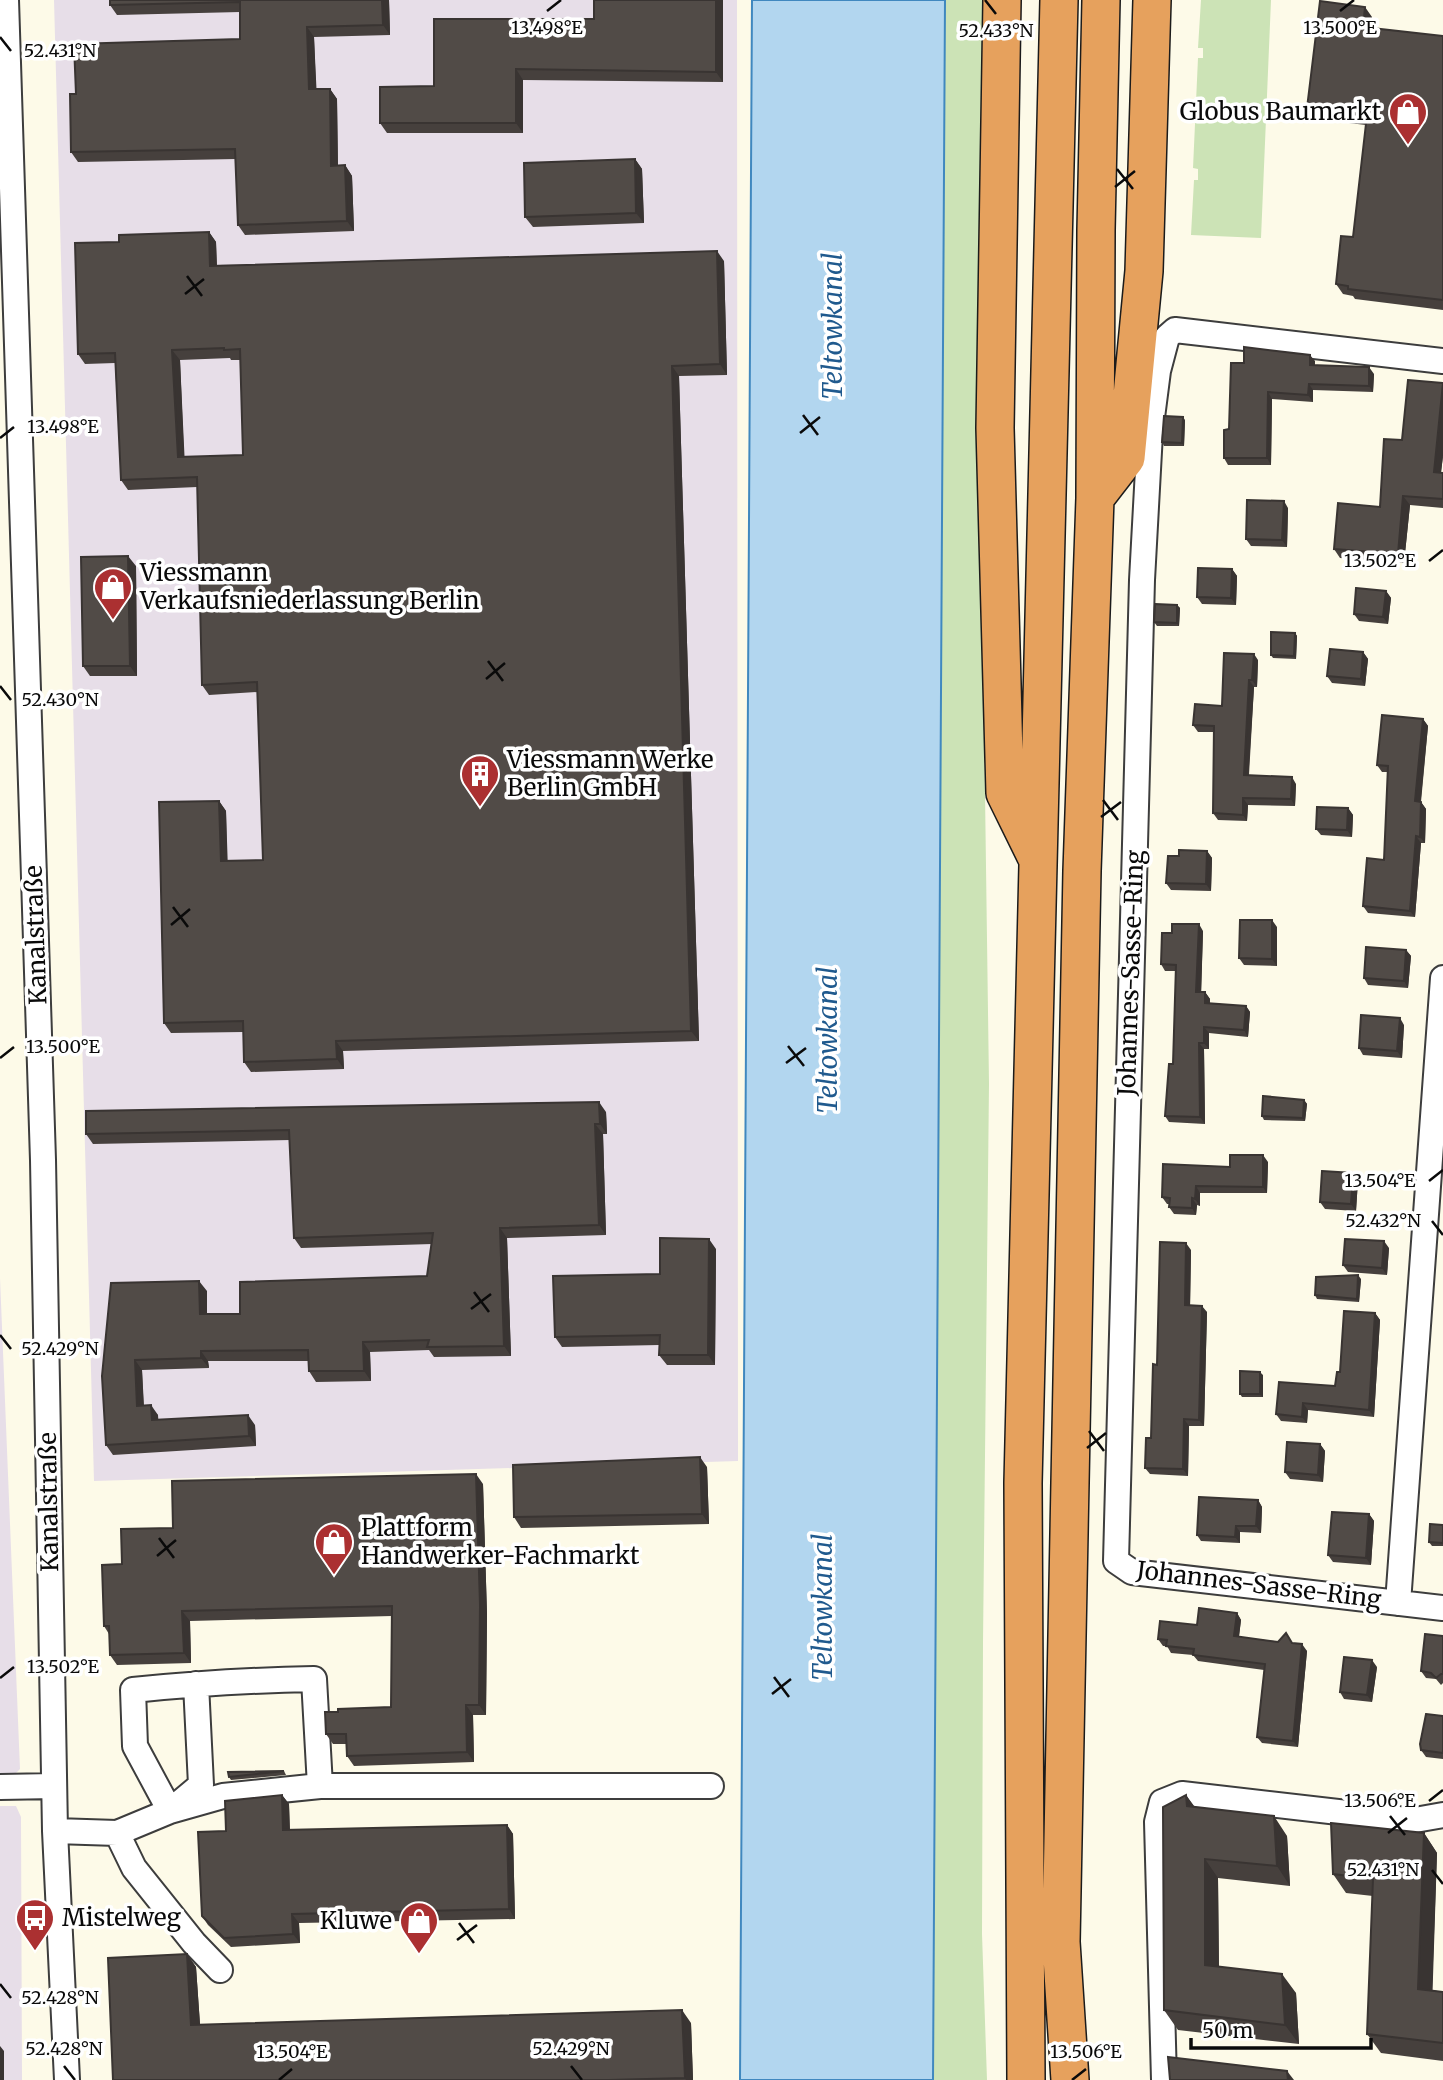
<svg xmlns="http://www.w3.org/2000/svg" width="1443" height="2080" viewBox="0 0 1443 2080" font-family="Merriweather,serif">
  <style>
    .industrial { fill: #e7dee8 }
    .green { fill: #cce3b6 }
    .water { fill: #b2d6ef; stroke: #4088bf; stroke-width: 2 }
    .lines { fill: none; stroke-linecap: round; stroke-linejoin: round }
    .minor-casing { stroke: #3d3d3d; stroke-width: 28 }
    .highway-casing { stroke: #1b1b1b; stroke-width: 40 }
    .minor { stroke: #fff; stroke-width: 24 }
    .highway { stroke: #e6a15d; stroke-width: 37 }
    .wall { fill: #46403d; fill-rule: evenodd }
    .shaded-wall { fill: #393432 }
    .building { fill: #514b47; stroke: #393432; stroke-width: 2; fill-rule: evenodd }
    .ticks { fill: none; stroke: #0a0a0a; stroke-width: 2.5 }
    .labels { text-anchor: middle; stroke-width: 7; stroke-linejoin: round; paint-order: stroke }
    .poi-label { font-size: 24px; fill: #0a0a0a; stroke: #fff; text-anchor: start }
    .street-label { font-size: 24px; fill: #0a0a0a; stroke: #fff }
    .water-label { font-size: 26px; font-style: italic; fill: #205a8e; stroke: #fff }
    .ticks-label { font-size: 18px; text-anchor: middle; fill: #0a0a0a; stroke: #fff; stroke-width: 7; stroke-linejoin: round; paint-order: stroke }
  </style>
  <rect width="100%" height="100%" fill="#fdfae8"/>
  <path class="industrial" d="M54 0H737L738 1461 94 1481Z
    M0 1278 20 1769 15 1774H0Z
    M0 1806H16L21 1817 22 2080H0Z"/>
  <path class="green" d="M945 0H988L981 503 989 1084 983 1642 982 1934 987 2080H933Z
    M1201 0H1271L1261 238 1191 235 1194 180H1198V169L1193 168 1198 58H1203V48H1198Z"/>
  <path class="water" d="M752 0H945L933 2080H740Z"/>
  <g class="lines">
    <defs>
      <path id="minor" d="M6 0 43 1160 55 1831 67 2080
        M1443 361 1175 330 1167 337 1158 371 1150 433 1142 580 1116 1561 1132 1572 1443 1608
        M1398 1603 1443 978
        M196 1684 201 1785 170 1811 135 1746 133 1690C193 1684 253 1680 314 1679L320 1786
        M0 1787 54 1786
        M55 1831 117 1833 170 1811 223 1796 320 1786H711
        M117 1833 134 1868 194 1943 220 1970
        M1164 2080 1157 1822 1162 1802 1182 1794 1399 1819 1415 1820 1443 1815"/>
      <path id="highway" d="M1002 0 995 428 1005 793 1036 856
        M1095 498 1126 458 1144 271 1152 0
        M1026 2080 1023 1483 1059 0
        M1070 2080 1061 1942 1082 871 1095 498 1096 230 1101 0"/>
    </defs>
    <use href="#minor" class="minor-casing"/>
    <use href="#highway" class="highway-casing"/>
    <use href="#minor" class="minor"/>
    <use href="#highway" class="highway"/>
  </g>
  <path class="wall" d="M110 0H389L390 35 314 37 316 89H330L337 99 338 166 345 165 352 176 354 231 245 235 238 225 236 159 78 162 71 152 76 94 240 39V12L117 15 110 5Z
    M594 0H723V82L523 80V133H387L380 123 434 86 594 19Z
    M1372 17 1371 28 1443 36V310L1355 299 1353 296 1343 294 1336 284 1353 237 1366 125 1315 119 1307 108Z
    M635 159 642 169 644 223 533 227 525 217Z
    M209 232 216 242 217 265 724 261 727 375 679 376 699 1041 343 1051 344 1069 251 1072 244 1062 243 1032 171 1033 164 1023 219 801 226 811 227 861 263 860 258 692 209 695 202 685 197 487 128 490 121 480 115 363 85 364 78 354 119 242ZM230 358 231 360H240L243 455 184 457 180 360Z
    M1315 361V365L1374 374 1373 392 1313 390V402L1272 399 1271 465H1228L1224 458 1229 429 1231 363Z
    M1185 420 1184 446H1164L1162 442Z
    M1443 456 1441 472 1443 473V508L1410 505 1404 563 1340 558 1334 549 1380 507Z
    M1288 508 1287 547 1251 546 1246 539Z
    M136 566 137 676H90L83 666Z
    M1232 569 1237 576 1236 605 1202 604 1197 597Z
    M1386 591 1391 598 1388 624 1359 621 1354 614Z
    M1177 605 1180 608 1179 626H1157L1154 622Z
    M1295 633 1297 636 1296 659 1273 658 1271 655Z
    M1363 652 1368 659 1365 686 1332 683 1327 676Z
    M1258 660 1257 687H1254L1249 775 1296 784 1295 806 1248 805 1247 821 1218 820 1213 813 1214 732H1198L1193 725 1222 706Z
    M1423 719 1428 726 1421 802 1426 809 1425 843H1421L1415 917 1368 913 1363 906 1384 860 1388 772H1382L1377 765Z
    M1348 808 1353 815 1352 837 1321 835 1316 829Z
    M1207 851 1212 858 1211 891 1171 890 1166 883 1179 856Z
    M1277 927V966L1244 965 1239 958Z
    M1203 931 1201 992H1205L1210 999V1003L1246 1006 1250 1012 1248 1037 1209 1033V1049H1204L1205 1124 1169 1122 1165 1116 1173 1064 1176 971H1165L1161 964 1172 933Z
    M1406 950 1411 956 1408 988 1368 985 1364 978Z
    M1404 1025 1402 1058 1363 1055 1359 1048Z
    M1304 1100 1307 1104 1305 1121 1264 1120 1262 1116Z
    M606 1112 607 1134H603L606 1235 507 1238 511 1356 434 1357 429 1350 370 1352 371 1381 316 1382 309 1371 308 1361H208L209 1368 142 1370 144 1406 158 1415V1420L255 1425 256 1446 113 1455 106 1445 102 1376 207 1291V1314H240L427 1276 432 1244 301 1248 294 1238 290 1140 93 1144 86 1134Z
    M1268 1162 1267 1193H1200V1206L1197 1205 1196 1215 1174 1214 1169 1207 1170 1204H1167L1162 1197 1230 1167Z
    M1353 1173 1358 1180 1356 1211 1325 1209 1320 1202Z
    M1389 1248 1387 1275 1348 1272 1343 1265Z
    M716 1249 715 1365H667L659 1355V1345L562 1347 555 1337 660 1274Z
    M1191 1250 1190 1305 1207 1312 1204 1426H1189L1188 1476 1150 1474 1145 1468 1151 1438 1157 1365Z
    M1361 1279 1359 1302 1317 1299 1315 1295Z
    M1375 1313 1380 1320 1374 1417 1308 1410 1307 1423 1281 1421 1276 1414 1335 1386 1340 1372Z
    M1263 1375V1397H1242L1240 1394Z
    M1320 1444 1325 1451 1323 1482 1290 1479 1285 1472Z
    M707 1467 709 1524 521 1528 514 1517Z
    M483 1484 487 1614 486 1715H473L474 1762 354 1766 347 1756 346 1744H333L326 1734 391 1707 392 1616 190 1621 191 1663 117 1665 110 1655 109 1634 104 1626 122 1564 173 1528Z
    M1258 1500 1262 1507 1261 1533 1240 1532V1543L1201 1541 1197 1535Z
    M1369 1514 1374 1521 1371 1565 1333 1562 1328 1555Z
    M1443 1525V1546H1432L1429 1542Z
    M1237 1613 1241 1620 1239 1637 1293 1643 1307 1651 1298 1747 1262 1743 1257 1737 1264 1670 1198 1661 1193 1655 1171 1653 1167 1646H1163L1158 1639 1197 1625Z
    M1443 1636V1683L1441 1685 1436 1679 1426 1678 1421 1671Z
    M1377 1667 1372 1702 1344 1699 1340 1692Z
    M1443 1716V1759L1426 1757 1421 1750Z
    M284 1771 286 1775 231 1780 229 1777Z
    M282 1795 289 1804 290 1830 507 1825 513 1834 515 1919 299 1923 300 1943 231 1947 208 1925 202 1916 226 1831Z
    M1186 1795 1194 1807 1287 1836 1290 1886 1218 1878 1219 1966 1296 1993 1299 2044 1178 2030 1164 2010Z
    M1424 1833 1437 1853 1432 1990 1443 1992V2061L1381 2053 1367 2034 1373 1896 1346 1893 1333 1874Z
    M187 1954 196 1967 200 2025 691 2023 693 2080H113Z"/>
  <path class="shaded-wall" d="M382 0H389L390 35 383 25Z
    M716 0H723V82L716 72Z
    M1365 7 1372 17 1370 37 1363 27Z
    M307 27 314 37 317 100 309 89Z
    M516 69 523 80V133L516 123Z
    M330 89 337 99 338 176 331 166Z
    M635 159 642 169 644 223 636 213Z
    M345 165 352 176 354 231 347 221Z
    M209 232 216 242 217 276 210 266Z
    M717 251 724 261 727 375 720 364Z
    M172 350 180 360 185 467 178 457Z
    M1310 355 1315 361 1314 372 1310 365Z
    M672 366 679 376 699 1041 691 1031Z
    M1369 367 1374 374 1373 392 1369 386Z
    M1443 383V456L1440 481 1434 472Z
    M1309 384 1313 390V402L1308 395Z
    M1268 392 1272 399 1271 465 1267 458Z
    M1183 417 1185 420 1184 446 1182 443Z
    M1403 496 1410 505 1404 563 1398 554Z
    M1284 501 1288 508 1287 547 1282 540Z
    M128 556 136 566 137 676 130 666Z
    M1232 569 1237 576 1236 605 1231 598Z
    M1386 591 1391 598 1388 624 1383 617Z
    M1177 605 1180 608 1179 626 1177 623Z
    M1295 633 1297 636 1296 659 1294 656Z
    M1363 652 1368 659 1365 686 1361 679Z
    M1254 654 1258 660 1257 687 1252 680Z
    M1249 680 1254 687 1248 782 1244 775Z
    M1423 719 1428 726 1420 808 1415 801Z
    M1292 777 1296 784 1295 806 1291 799Z
    M1243 798 1248 805 1247 821 1243 815Z
    M219 801 226 811 228 871 221 861Z
    M1421 802 1426 809 1425 843 1420 837Z
    M1348 808 1353 815 1352 837 1347 830Z
    M1416 836 1421 843 1415 917 1410 911Z
    M1207 851 1212 858 1211 891 1206 884Z
    M1272 920 1277 927V966L1272 959Z
    M1199 924 1203 931 1201 998 1196 992Z
    M1406 950 1411 956 1408 988 1404 981Z
    M1205 992 1210 999 1209 1009 1205 1003Z
    M1246 1006 1250 1012 1248 1037 1244 1030Z
    M1400 1018 1404 1025 1402 1058 1397 1051Z
    M1204 1027 1209 1033V1049L1204 1043Z
    M336 1041 343 1051 344 1069 337 1059Z
    M1199 1043 1204 1049 1205 1124 1200 1117Z
    M1304 1100 1307 1104 1305 1121 1303 1118Z
    M599 1102 606 1112 607 1134 600 1124Z
    M595 1124 603 1134 606 1235 599 1225Z
    M1263 1155 1268 1162 1267 1193 1263 1187Z
    M1353 1173 1358 1180 1356 1211 1351 1204Z
    M1196 1186 1200 1193V1206L1195 1199Z
    M1192 1198 1197 1205 1196 1215 1192 1208Z
    M500 1228 507 1238 511 1356 504 1346Z
    M709 1239 716 1249 715 1365 708 1355Z
    M1384 1241 1389 1248 1387 1275 1382 1268Z
    M1186 1243 1191 1250 1190 1312 1185 1305Z
    M1358 1275 1361 1279 1359 1302 1357 1299Z
    M199 1281 207 1291V1324L200 1314Z
    M1202 1306 1207 1312 1204 1426 1199 1420Z
    M1375 1313 1380 1320 1374 1417 1369 1410Z
    M363 1342 370 1352 371 1381 364 1371Z
    M201 1351 208 1361 209 1368 201 1358Z
    M135 1360 142 1370 144 1416 137 1406Z
    M1260 1372 1263 1375V1397L1260 1394Z
    M1303 1403 1308 1410 1307 1423 1302 1417Z
    M151 1405 158 1415 159 1430 152 1420Z
    M248 1415 255 1425 256 1446 249 1436Z
    M1184 1419 1189 1426 1188 1476 1183 1469Z
    M1320 1444 1325 1451 1323 1482 1318 1475Z
    M700 1457 707 1467 709 1524 702 1514Z
    M476 1474 483 1484 487 1614 486 1715 479 1705Z
    M1258 1500 1262 1507 1261 1533 1256 1526Z
    M1369 1514 1374 1521 1371 1565 1366 1558Z
    M1236 1526 1240 1532V1543L1235 1537Z
    M182 1611 190 1621 191 1663 184 1653Z
    M1237 1613 1241 1620 1238 1643 1234 1636Z
    M1302 1644 1307 1651 1298 1747 1293 1741Z
    M1372 1660 1377 1667 1372 1702 1367 1695Z
    M466 1705 473 1715 474 1762 467 1752Z
    M282 1795 289 1804 290 1840 283 1830Z
    M1186 1795 1200 1814 1187 1806Z
    M1274 1816 1287 1836 1290 1886 1277 1866Z
    M507 1825 513 1834 515 1919 509 1909Z
    M1424 1833 1437 1853 1432 2008 1418 1989Z
    M1205 1859 1218 1878 1219 1984 1205 1965Z
    M292 1914 299 1923 300 1943 293 1934Z
    M187 1954 196 1967 201 2038 191 2025Z
    M1282 1974 1296 1993 1299 2044 1285 2025Z
    M682 2010 691 2023 693 2080H686L685 2078Z
    M0 2046 4 2051V2080H0Z
    M1287 2071 1294 2080H1288Z"/>
  <path class="building" d="M110 0H382L383 25 307 27 309 89H330L331 166 345 165 347 221 238 225 235 149 71 152 70 94H76L74 44 240 39V2L110 5Z
    M594 0H716V72L516 69V123H380V87L434 86V19H594Z
    M1320 1 1365 7 1363 27 1443 36V300L1348 289V286L1336 284 1341 236 1353 237 1367 115 1307 108Z
    M635 159 636 213 525 217 524 163Z
    M209 232 210 266 717 251 720 364 672 366 691 1031 336 1041 337 1059 244 1062 243 1021 164 1023 159 802 219 801 221 861 263 860 257 682 202 685 197 477 121 480 115 353 78 354 75 243 119 242V235ZM224 348V350L240 349 243 455 178 457 172 350Z
    M1244 347 1310 355V365L1369 367V386L1309 384 1308 395 1268 392 1267 458H1224V430L1229 429 1231 363H1244Z
    M1408 380 1443 383 1434 472 1443 473V499L1403 496 1398 554 1334 549 1338 503 1380 507 1384 439 1402 440Z
    M1164 416 1183 417 1182 443 1162 442Z
    M1247 500 1284 501 1282 540 1246 539Z
    M128 556 130 666H83L81 557Z
    M1198 568 1232 569 1231 598 1197 597Z
    M1356 588 1386 591 1383 617 1354 614Z
    M1155 604 1177 605V623L1154 622Z
    M1271 632 1295 633 1294 656 1271 655Z
    M1330 649 1363 652 1361 679 1327 676Z
    M1224 653 1254 654 1252 680H1249L1244 775 1292 777 1291 799 1243 798V815L1213 813 1214 726 1193 725 1195 704 1222 706Z
    M1382 715 1423 719 1415 801 1421 802 1420 837 1416 836 1410 911 1363 906 1367 858 1384 860 1388 766 1377 765Z
    M1317 807 1348 808 1347 830 1316 829Z
    M1179 850 1207 851 1206 884 1166 883 1168 856H1179Z
    M1240 920H1272V959L1239 958Z
    M1172 924H1199L1196 992H1205V1003L1246 1006 1244 1030 1204 1027V1043H1199L1200 1117 1165 1116 1169 1064H1173L1176 965 1161 964 1162 933H1172Z
    M1366 947 1406 950 1404 981 1364 978Z
    M1361 1015 1400 1018 1397 1051 1359 1048Z
    M1263 1096 1304 1100 1303 1118 1262 1116Z
    M599 1102 600 1124H595L599 1225 500 1228 504 1346 427 1347 429 1340 363 1342 364 1371H309L308 1350 201 1351V1358L135 1360 137 1406 151 1405 152 1420 248 1415 249 1436 106 1445 102 1376 111 1283 199 1281 200 1314H240V1282L427 1276 433 1233 294 1238 289 1130 86 1134V1111Z
    M1230 1155H1263V1187L1196 1186 1195 1199 1192 1198V1208L1169 1207 1170 1198 1162 1197 1163 1164 1230 1167Z
    M1322 1171 1353 1173 1351 1204 1320 1202Z
    M660 1238 709 1239 708 1355H659L660 1335 555 1337 553 1276 660 1274Z
    M1345 1239 1384 1241 1382 1268 1343 1265Z
    M1160 1242 1186 1243 1185 1305 1202 1306 1199 1420 1184 1419 1183 1469 1145 1468 1146 1438H1151L1153 1364 1157 1365Z
    M1358 1275 1357 1299 1315 1295 1316 1277Z
    M1344 1311 1375 1313 1369 1410 1303 1403 1302 1417 1276 1414 1279 1382 1335 1386 1337 1372H1340Z
    M1240 1371 1260 1372V1394H1240Z
    M1287 1442 1320 1444 1318 1475 1285 1472Z
    M700 1457 702 1514 514 1517 513 1465Z
    M476 1474 480 1604 479 1705H466L467 1752 347 1756 346 1734H326L325 1712H338V1709L391 1707 392 1606 182 1611 184 1653 110 1655 109 1626H104L102 1565 122 1564 121 1529 173 1528 172 1481Z
    M1199 1497 1258 1500 1256 1526H1236L1235 1537 1197 1535Z
    M1332 1512 1369 1514 1366 1558 1328 1555Z
    M1430 1524 1443 1525V1543L1429 1542Z
    M1199 1608 1237 1613 1234 1636 1278 1642 1286 1633 1292 1643 1302 1644 1293 1741 1257 1737 1265 1664 1193 1655 1194 1649 1166 1646 1167 1640 1158 1639 1160 1621 1197 1625Z
    M1425 1634 1443 1636V1674H1441L1436 1678 1431 1673 1421 1671Z
    M1344 1657 1372 1660 1367 1695 1340 1692Z
    M1426 1714 1443 1716V1753L1421 1750 1420 1744Z
    M284 1771 229 1777 228 1772Z
    M282 1795 283 1830 507 1825 509 1909 292 1914 293 1934 224 1938 202 1916 198 1832 226 1831 225 1801Z
    M1186 1795 1187 1806 1274 1816 1277 1866 1205 1859V1965L1282 1974 1285 2025 1164 2010 1163 1807Z
    M1331 1823 1424 1833 1418 1989 1443 1992V2043L1367 2034 1373 1879 1333 1874Z
    M187 1954 191 2025 682 2010 685 2078 609 2080H113L108 1958Z
    M1168 2057 1287 2071 1288 2080H1170Z"/>
  <path class="ticks" d="M985 0 996 14M547 11 561 0M1340 11 1354 0M0 37 11 51M1117 169 1133 189M1115 187 1135 171M187 276 202 296M185 294 204 279M803 415 818 435M800 433 820 417M0 438 14 427M1429 561 1443 550M488 661 503 681M486 679 505 663M0 686 11 700M1103 800 1118 820M1101 817 1121 802M173 907 188 927M171 925 190 909M788 1046 804 1066M0 1058 14 1047M786 1063 806 1048M1429 1181 1443 1170M1432 1221 1443 1235M474 1292 489 1312M471 1309 491 1294M0 1335 11 1349M1089 1431 1104 1451M1087 1448 1106 1433M159 1538 174 1558M157 1556 176 1540M774 1677 789 1697M0 1678 14 1667M772 1694 791 1679M1429 1801 1443 1790M1390 1816 1405 1835M1388 1833 1407 1818M1432 1870 1443 1884M459 1923 474 1943M457 1940 477 1925M0 1984 11 1998M64 2066 75 2080M571 2066 582 2080M279 2080 292 2069M1072 2080 1086 2069"/>
  <defs>
    <symbol id="shop-pin" viewBox="-11 -11 22 30"><path d="M0 17L-7.5 6A9.5 9.5 0 1 1 7.5 6Z" fill="#ab3031" stroke="#fff"/><path d="M-5-2.5h2.3a2.7 3.5 0 0 1 5.4 0H5L5.5 6h-11ZM-1.5-2.5h3a1.5 2.3 0 0 0-3 0Z" fill="#fff"/></symbol>
    <symbol id="building-pin" viewBox="-11 -11 22 30"><path d="M0 17L-7.5 6A9.5 9.5 0 1 1 7.5 6Z" fill="#ab3031" stroke="#fff"/><path d="M-4-6H4V6H1V3H-1V6H-4ZM-2.5-4.3h1.7v1.8h-1.7ZM.8-4.3h1.7v1.8H.8ZM-2.5-1h1.7V.8h-1.7ZM.8-1h1.7V.8H.8Z" fill="#fff"/></symbol>
    <symbol id="bus-pin" viewBox="-11 -11 22 30"><path d="M0 17L-7.5 6A9.5 9.5 0 1 1 7.5 6Z" fill="#ab3031" stroke="#fff"/><path d="M-5-6H5V4H4V6H2V4H-2V6H-4V4H-5ZM-3.5-4V0h7V-4ZM-3.5 1.2v1.5H-2V1.2ZM2 1.2v1.5H3.5V1.2Z" fill="#fff"/></symbol>
  </defs>
  <g fill-rule="evenodd">
    <use href="#shop-pin" x="1386" y="90" width="44" height="60"/>
    <use href="#shop-pin" x="91" y="565" width="44" height="60"/>
    <use href="#building-pin" x="458" y="752" width="44" height="60"/>
    <use href="#shop-pin" x="312" y="1520" width="44" height="60"/>
    <use href="#bus-pin" x="13" y="1896" width="44" height="60"/>
    <use href="#shop-pin" x="397" y="1899" width="44" height="60"/>
  </g>
  <g class="labels">
    <g class="poi-label">
      <text x="1381" y="120" text-anchor="end">Globus Baumarkt</text>
      <text x="140" y="581">Viessmann<tspan x="140" dy="28">Verkaufsniederlassung Berlin</tspan></text>
      <text x="507" y="768">Viessmann Werke<tspan x="507" dy="28">Berlin GmbH</tspan></text>
      <text x="361" y="1536">Plattform<tspan x="361" dy="28">Handwerker-Fachmarkt</tspan></text>
      <text x="62" y="1926">Mistelweg</text>
      <text x="392" y="1929" text-anchor="end">Kluwe</text>
    </g>
    <g class="street-label">
      <text transform="translate(36 935) rotate(-92)" y="8">Kanalstraße</text>
      <text transform="translate(1131 973) rotate(-88)" y="8">Johannes-Sasse-Ring</text>
      <text transform="translate(49 1502) rotate(-91)" y="8">Kanalstraße</text>
      <text transform="translate(1259 1585) rotate(7)" y="8">Johannes-Sasse-Ring</text>
    </g>
    <g class="water-label">
      <text transform="translate(833 326) rotate(-90)" y="9">Teltowkanal</text>
      <text transform="translate(828 1040) rotate(-90)" y="9">Teltowkanal</text>
      <text transform="translate(823 1607) rotate(-90)" y="9">Teltowkanal</text>
    </g>
  </g>
  <g class="ticks-label">
    <text x="547" y="34">13.498°E</text>
    <text x="1340" y="34">13.500°E</text>
    <text x="996" y="37">52.433°N</text>
    <text x="60" y="57">52.431°N</text>
    <text x="63" y="433">13.498°E</text>
    <text x="1380" y="567">13.502°E</text>
    <text x="60" y="706">52.430°N</text>
    <text x="63" y="1053">13.500°E</text>
    <text x="1380" y="1187">13.504°E</text>
    <text x="1383" y="1227">52.432°N</text>
    <text x="60" y="1355">52.429°N</text>
    <text x="63" y="1673">13.502°E</text>
    <text x="1380" y="1807">13.506°E</text>
    <text x="1383" y="1876">52.431°N</text>
    <text x="60" y="2004">52.428°N</text>
    <text x="64" y="2055">52.428°N</text>
    <text x="571" y="2055">52.429°N</text>
    <text x="292" y="2058">13.504°E</text>
    <text x="1086" y="2058">13.506°E</text>
  </g>
  <path d="M1191 2038v10h180v-10" fill="none" stroke="#0a0a0a" stroke-width="3.5"/>
  <text x="1202" y="2038" font-size="21" fill="#0a0a0a" stroke="#ffffff" stroke-width="5" paint-order="stroke">50 m</text>
</svg>
